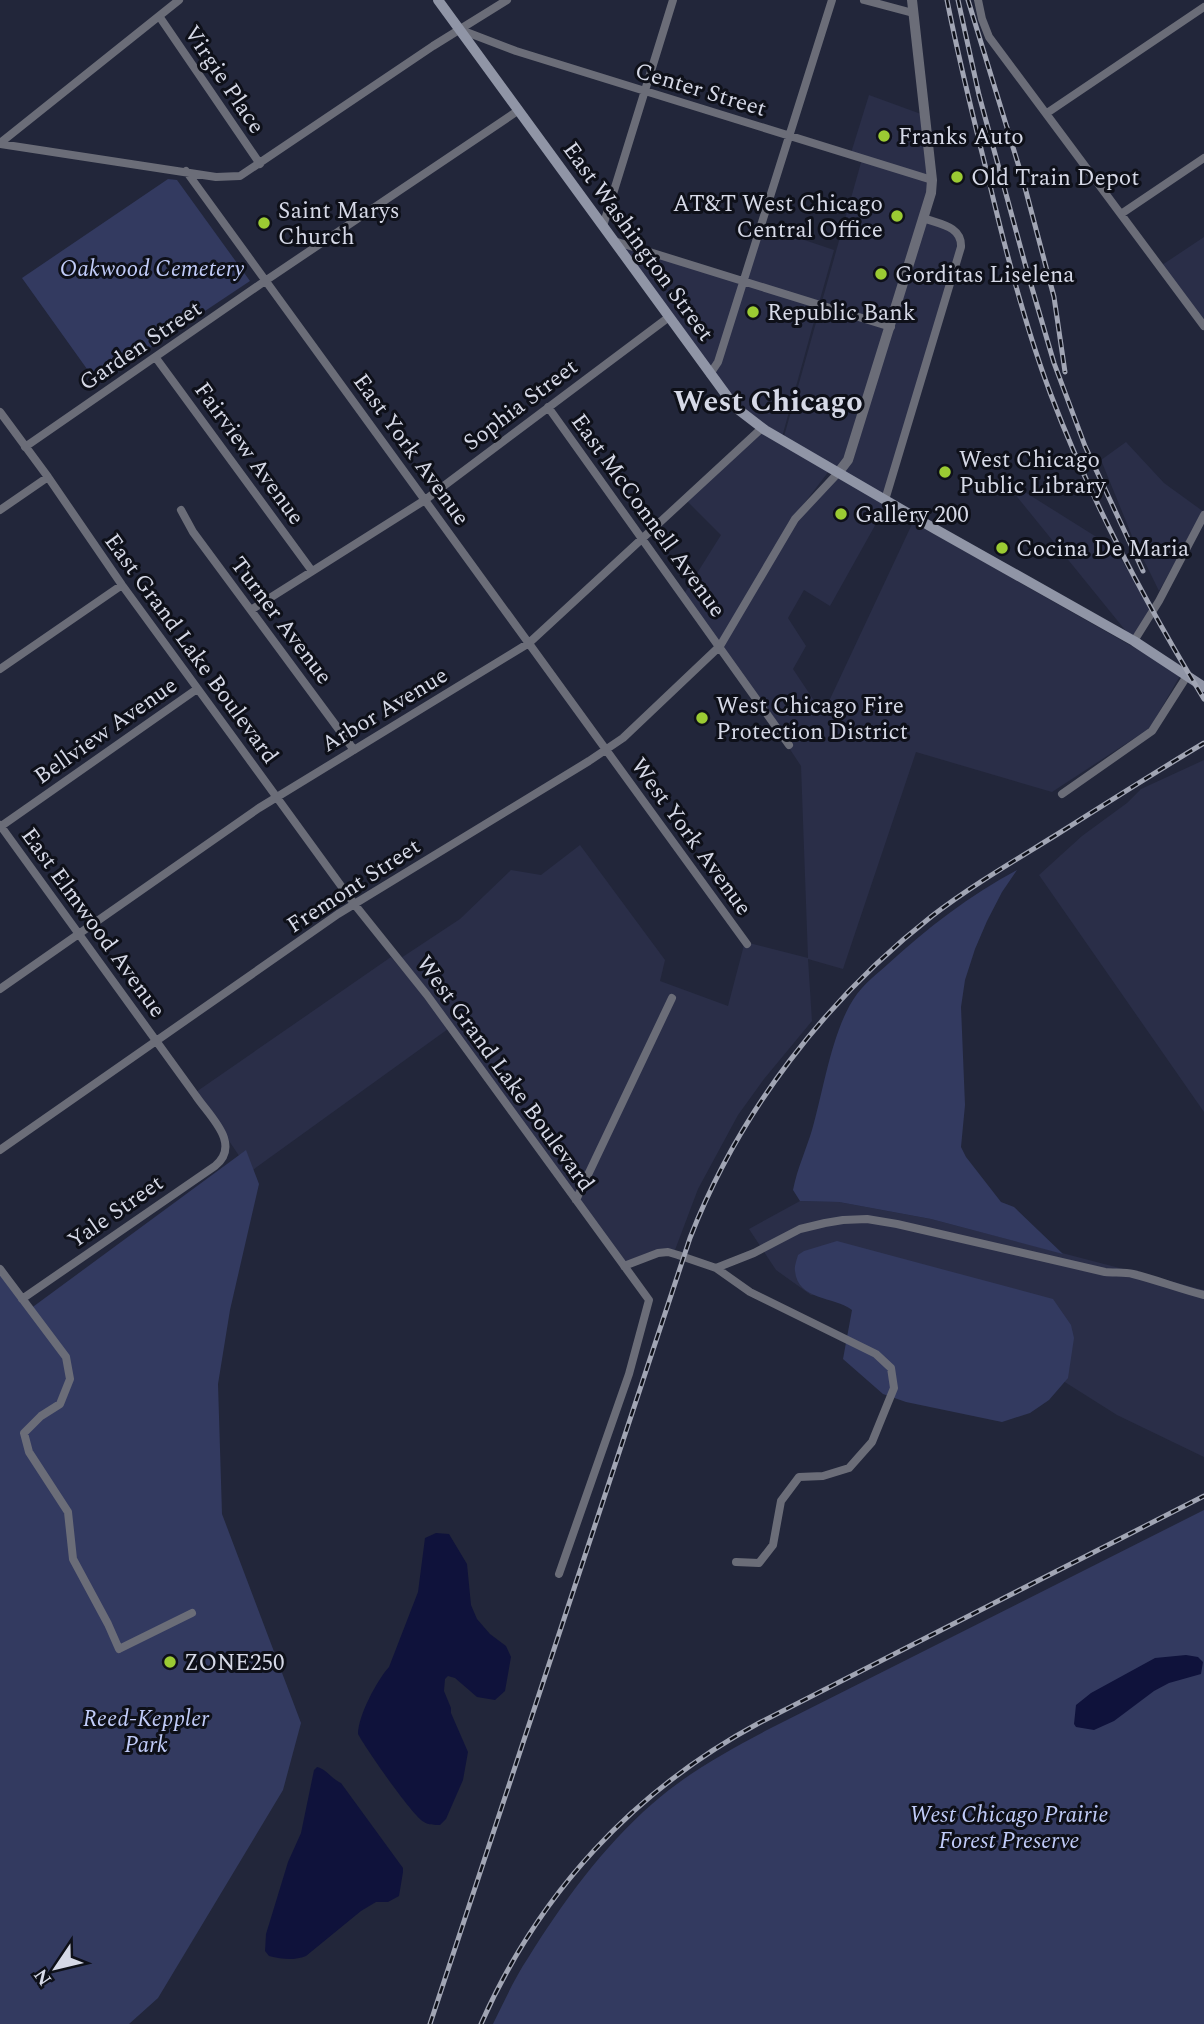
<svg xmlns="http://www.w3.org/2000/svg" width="1204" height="2024" viewBox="0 0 1204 2024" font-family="Spectral,serif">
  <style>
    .built { fill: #2a2e48 }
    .green { fill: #333a60 }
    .water { fill: #0f123b }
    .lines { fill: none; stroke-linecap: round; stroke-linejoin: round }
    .minor { stroke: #6b6d78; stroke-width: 8 }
    .tertiary { stroke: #6b6d78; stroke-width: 10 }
    .secondary { stroke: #9095a6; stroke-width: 10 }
    .rail-casing { stroke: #a1a5b4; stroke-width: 5 }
    .rail { stroke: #0e1019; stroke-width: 2.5; stroke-dasharray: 8; stroke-linecap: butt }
    .poi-dot { fill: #9bcb33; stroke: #0e1019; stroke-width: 2.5 }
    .labels { text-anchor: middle; stroke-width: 6; stroke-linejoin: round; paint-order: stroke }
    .street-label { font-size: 23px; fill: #d6d9e7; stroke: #0e1019 }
    .poi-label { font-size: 23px; fill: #d6d9e7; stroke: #0e1019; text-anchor: start }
    .park-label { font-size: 23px; font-style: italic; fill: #c1ccf9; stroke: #0e1019 }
    .district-label { font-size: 30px; font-weight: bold; fill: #d6d9e7; stroke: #0e1019 }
  </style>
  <rect width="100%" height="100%" fill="#22263a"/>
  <path class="built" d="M869 95 921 114 929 176 851 153Z
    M862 159 932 180 923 218 953 229 962 240 883 499 783 440Z
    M763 226 834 250 819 303 747 280Z
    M1204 237V321L1162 265Z
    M619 245 741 283 717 359 710 371Z
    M746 284 818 307 782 437 734 403 713 374Z
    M762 431 829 471 793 518 719 642 684 594 721 535 686 500Z
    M1126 442 1164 483 1204 512 1159 591 1132 536 1101 460Z
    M834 473 887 504 830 606 804 590 788 618 806 646 793 669 823 714 913 522 1181 674 1150 728 1052 792 916 752 843 969 808 959 812 1021 764 1079 738 1115 698 1189 675 1250H655L625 1262 401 958 460 919 511 870 541 875 580 845 665 960 660 981 728 1006 744 945 749 943 808 958 801 766 722 646 798 518Z
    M1001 477 1114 548 1153 611 1134 641Z
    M1204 760V1112L1039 875 1082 836 1127 803 1141 789Z
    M391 957 424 996 448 1029 250 1172 196 1092Z
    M800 1201 839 1202 931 1219 1204 1290V1457L1117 1415 1041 1367 899 1288 811 1295 776 1270 749 1229Z"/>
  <path class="green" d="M168 179 177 180 250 281 97 383 22 278Z
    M1017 870 1002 892 987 921 975 949 965 980 961 1007 965 1105 961 1147 966 1157 1001 1202 1014 1207 1063 1254 931 1219 839 1202 800 1201 793 1190C797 1169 806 1150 812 1130 824 1089 832 1028 857 994 865 983 878 973 888 964 927 928 970 895 1017 870Z
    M246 1150 259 1184 230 1310 218 1384 222 1514 301 1723 283 1790 158 1998 129 2024H0V1269L30 1309Z
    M837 1241 1053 1299 1071 1325 1074 1338 1068 1378 1049 1400 1030 1413 1002 1422 906 1402 883 1394 843 1359 852 1310C834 1296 798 1301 795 1271 794 1267 797 1259 798 1255L804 1251Z
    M1204 1510V2024H493C504 2002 514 1979 528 1958 563 1902 602 1848 652 1804 687 1773 729 1750 769 1729Z"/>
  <path class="water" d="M436 1533 449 1534 467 1564 471 1605 477 1619 490 1634 506 1646 511 1657 505 1691 495 1700 477 1697 455 1678 448 1676 445 1679 444 1691 451 1708V1713L468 1752 463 1780 446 1819 440 1825C435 1825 428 1825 424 1822 413 1817 364 1746 358 1734 358 1716 377 1680 389 1667L418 1592 425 1538Z
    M1186 1655 1198 1657 1203 1662 1201 1674 1169 1683 1154 1691 1114 1721 1094 1730 1076 1727 1074 1724 1076 1705 1091 1693 1155 1658Z
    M317 1767C326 1769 332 1779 341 1783L403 1868V1872L399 1896 388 1902H376L361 1911 306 1956C293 1961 282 1959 269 1956L265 1951 266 1934 288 1862 301 1833 314 1770Z"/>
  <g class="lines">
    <path class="minor" d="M864 0 913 13
      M978 0 982 19 989 37 1204 326
      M159 16 260 164
      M461 30 516 51 932 180
      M1047 113 1204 7
      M0 143 179 0
      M0 144 216 177 240 176 433 46 507 0
      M186 171 747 944
      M1121 214 1204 158
      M603 226 673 0
      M614 241 891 327
      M156 358 312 571
      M710 374 718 362 832 0
      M548 407 789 745
      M0 412 48 477 122 585 238 744 355 905 427 995 649 1300 629 1374 559 1574
      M25 447 265 281 519 110
      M885 500 961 247C962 226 939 224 923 218
      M0 510 48 477
      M181 510 193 532 354 750
      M251 610 425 500 669 317
      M1134 641 1159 601 1204 515
      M0 669 122 585
      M1062 794 1152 731 1187 676
      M0 825 196 1096C210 1117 242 1144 215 1166L22 1299
      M0 827 197 689
      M0 989 259 808 529 643 762 428
      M0 1150 338 914 589 761 623 738 720 646 795 519 838 473
      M576 1200 672 998
      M624 1266 658 1253 668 1252 678 1255 716 1268 750 1292 876 1354 891 1368 894 1388 872 1442 849 1468 823 1476 799 1477 781 1501 773 1545 759 1563 736 1562
      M716 1268 754 1253 800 1229 825 1223 843 1220 867 1219 897 1224 1105 1272C1114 1273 1125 1272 1133 1274 1157 1280 1180 1289 1204 1295
      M0 1269 66 1357 70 1379 60 1404 41 1416 24 1433 29 1452 68 1512 73 1559 108 1624 119 1649 192 1613"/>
    <path class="tertiary" d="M838 473 848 460 931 193 932 180 912 0"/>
    <path class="secondary" d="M438 0 735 407 765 430 935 529 1134 641 1204 687"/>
    <defs>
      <path id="rail" d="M947 0C959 61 974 121 989 181 1006 253 1025 326 1051 395 1091 501 1145 602 1204 699
        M958 0 979 95 1027 271 1054 363 1085 446 1143 571
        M968 0 1023 180 1054 297 1065 372
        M430 2024 690 1238C739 1112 826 999 932 916 971 886 1014 861 1056 835 1105 804 1154 773 1204 743
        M481 2024C539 1893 633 1791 759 1723L1204 1496"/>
    </defs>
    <use href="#rail" class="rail-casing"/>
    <use href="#rail" class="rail"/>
  </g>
  <g class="poi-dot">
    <circle cx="884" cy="136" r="7"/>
    <circle cx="957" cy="177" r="7"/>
    <circle cx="897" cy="216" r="7"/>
    <circle cx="264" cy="223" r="7"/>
    <circle cx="881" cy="274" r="7"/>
    <circle cx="753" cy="312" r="7"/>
    <circle cx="945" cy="472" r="7"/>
    <circle cx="841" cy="514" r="7"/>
    <circle cx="1002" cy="548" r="7"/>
    <circle cx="702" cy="718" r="7"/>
    <circle cx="170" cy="1662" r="7"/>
  </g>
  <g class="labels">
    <g class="street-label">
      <text transform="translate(225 79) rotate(56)" y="8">Virgie Place</text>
      <text transform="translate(701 89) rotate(17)" y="8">Center Street</text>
      <text transform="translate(639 241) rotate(54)" y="8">East Washington Street</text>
      <text transform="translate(140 345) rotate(-34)" y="8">Garden Street</text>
      <text transform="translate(520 404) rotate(-37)" y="8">Sophia Street</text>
      <text transform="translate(412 449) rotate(54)" y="8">East York Avenue</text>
      <text transform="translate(250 453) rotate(54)" y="8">Fairview Avenue</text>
      <text transform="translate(649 515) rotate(54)" y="8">East McConnell Avenue</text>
      <text transform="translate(282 620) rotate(53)" y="8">Turner Avenue</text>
      <text transform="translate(192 648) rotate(54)" y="8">East Grand Lake Boulevard</text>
      <text transform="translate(384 709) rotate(-31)" y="8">Arbor Avenue</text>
      <text transform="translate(105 730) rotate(-35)" y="8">Bellview Avenue</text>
      <text transform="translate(692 836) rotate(54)" y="8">West York Avenue</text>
      <text transform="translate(353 885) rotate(-33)" y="8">Fremont Street</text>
      <text transform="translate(94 922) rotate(54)" y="8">East Elmwood Avenue</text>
      <text transform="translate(506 1073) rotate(54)" y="8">West Grand Lake Boulevard</text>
      <text transform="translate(115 1211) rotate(-35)" y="8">Yale Street</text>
    </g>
    <g class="poi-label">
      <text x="898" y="144">Franks Auto</text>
      <text x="971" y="185">Old Train Depot</text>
      <text x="883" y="211" text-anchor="end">AT&amp;T West Chicago<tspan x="883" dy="26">Central Office</tspan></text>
      <text x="278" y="218">Saint Marys<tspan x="278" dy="26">Church</tspan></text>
      <text x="895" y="282">Gorditas Liselena</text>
      <text x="767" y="320">Republic Bank</text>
      <text x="959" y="467">West Chicago<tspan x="959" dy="26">Public Library</tspan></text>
      <text x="855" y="522">Gallery 200</text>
      <text x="1016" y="556">Cocina De Maria</text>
      <text x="716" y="713">West Chicago Fire<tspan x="716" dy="26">Protection District</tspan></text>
      <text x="184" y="1670">ZONE250</text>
    </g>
    <g class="park-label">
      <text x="152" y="276">Oakwood Cemetery</text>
      <text x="146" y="1726">Reed-Keppler<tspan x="146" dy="26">Park</tspan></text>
      <text x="1009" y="1822">West Chicago Prairie<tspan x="1009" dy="26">Forest Preserve</tspan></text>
    </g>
    <g class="district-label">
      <text x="768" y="411">West Chicago</text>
    </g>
  </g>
  <g transform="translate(56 1968) rotate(235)" stroke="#0e1019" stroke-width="5" paint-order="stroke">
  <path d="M0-5L12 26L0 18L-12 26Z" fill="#d6d9e7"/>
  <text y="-10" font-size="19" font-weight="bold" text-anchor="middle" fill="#d6d9e7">N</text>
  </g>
</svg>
